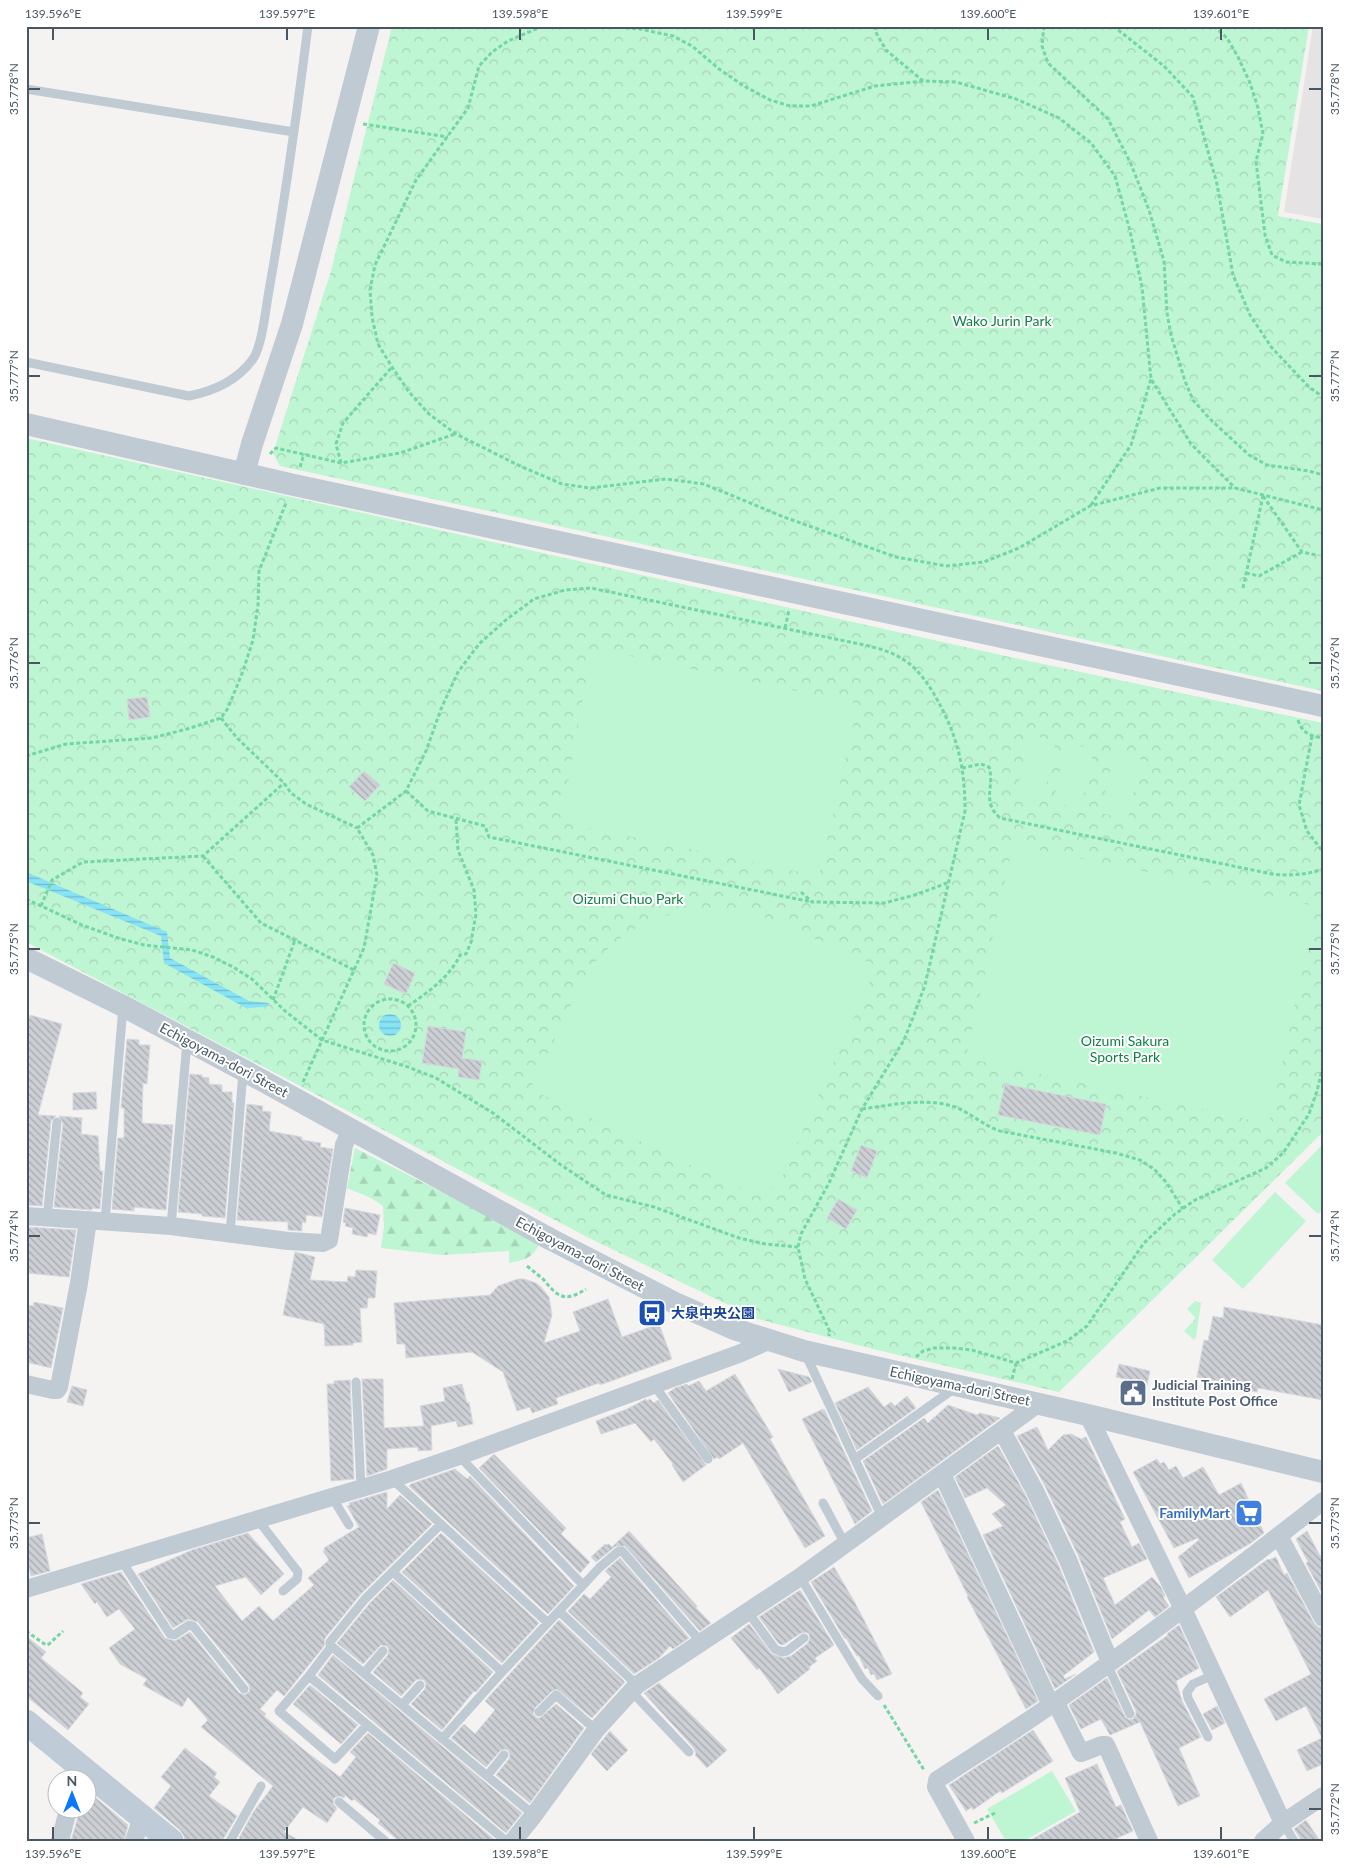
<svg xmlns="http://www.w3.org/2000/svg" width="1349" height="1867" viewBox="0 0 1349 1867" font-family="Lato,'Noto Sans JP',sans-serif">
  <style>
    .education { fill: #e6e3e4 }
    .grass { fill: url(#grass-tufts) }
    .forest { fill: url(#forest-firs) }
    .park { fill: url(#park-crowns) }
    .pitch { fill: #bef5d2 }
    .water { fill: url(#water-rules) }
    .building { fill: url(#building-back-hatch); stroke: #d6d9de }
    .lines { fill: none; stroke-linecap: round; stroke-linejoin: round }
    .path { stroke: #72d7a2; stroke-width: 3; stroke-dasharray: 4 2.5; stroke-linecap: butt }
    .service { stroke: #bfcad3; stroke-width: 9 }
    .minor { stroke: #bfcad3; stroke-width: 18 }
    .tertiary { stroke: #bfcad3; stroke-width: 22 }
    .secondary { stroke: #bfcbd7; stroke-width: 25 }
    .ticks { fill: none; stroke: #485762; stroke-width: 2 }
    .labels { text-anchor: middle; stroke-width: 4; stroke-linejoin: round; paint-order: stroke }
    .park-label { font-size: 14px; fill: #0d8244; stroke: #fff }
    .street-label { font-size: 14px; fill: #485762; stroke: #fff }
    .transit-label { font-size: 14px; font-weight: bold; fill: #164399; stroke: #fff; text-anchor: start }
    .service-label { font-size: 14px; font-weight: bold; fill: #4e5e75; stroke: #fff; text-anchor: start }
    .shop-label { font-size: 14px; font-weight: bold; fill: #366cbe; stroke: #fff; text-anchor: end }
    .neatline { fill: none; stroke: #485762; stroke-width: 2 }
    .ticks-label { font-size: 12px; text-anchor: middle; fill: #485762 }
  </style>
  <defs>
    <pattern id="grass-tufts" width="24" height="20" patternUnits="userSpaceOnUse" patternTransform="scale(1.25)"><rect width="24" height="20" fill="#bef5d2"/><path d="M3 7l-1-3M5 7V3M7 7l1-3M15 17l-1-3M17 17v-4M19 17l1-3" fill="none" stroke="#a5d4b7"/></pattern>
    <pattern id="forest-firs" width="22" height="20" patternUnits="userSpaceOnUse" patternTransform="scale(1.25)"><rect width="22" height="20" fill="#bef5d2"/><path d="M5 1l3.5 6h-7zM16 11l3.5 6h-7z" fill="#a5d4b7"/></pattern>
    <pattern id="park-crowns" width="20" height="18" patternUnits="userSpaceOnUse" patternTransform="scale(1.25)"><rect width="20" height="18" fill="#bef5d2"/><path d="M2 6a3 3 0 1 1 6 0M12 15a3 3 0 1 1 6 0" fill="none" stroke="#a5d4b7"/></pattern>
    <pattern id="water-rules" width="6" height="5" patternUnits="userSpaceOnUse" patternTransform="scale(1.25)"><rect width="6" height="5" fill="#87e3f6"/><path d="M0 2.5h6" fill="none" stroke="#70bbcb"/></pattern>
    <pattern id="building-back-hatch" width="6" height="6" patternUnits="userSpaceOnUse" patternTransform="scale(1.25)"><rect width="6" height="6" fill="#ccd0d5"/><path d="M-1 5l2 2M0 0l6 6M5-1l2 2" fill="none" stroke="#a8acb0"/></pattern>
  </defs>
  <rect width="100%" height="100%" fill="#f5f2f2"/>
  <path class="education" d="M1313 26H1323V219L1284 212Z"/>
  <path class="grass" d="M1195 1301 1201 1303 1196 1337 1194 1340 1184 1331 1196 1318 1187 1309Z"/>
  <path class="forest" d="M355 1148 540 1242C534 1258 524 1260 509 1263V1251L443 1255 381 1248 384 1227 383 1206 371 1198 347 1188Z"/>
  <path class="park" d="M392 26H1309L1278 216 1323 224V691L280 466 273 453 331 271Z
    M26 438 1010 657 1323 723V1132L1059 1392 877 1350 758 1319 593 1240 26 942Z"/>
  <path class="pitch" d="M592 648 858 704 819 876 561 822Z
    M1029 735 1056 741 1043 800 1016 795Z
    M1066 743 1094 749 1081 809 1053 803Z
    M1114 753 1141 759 1128 819 1101 813Z
    M1013 845 1316 906 1269 1124 966 1058Z
    M705 908 757 914 877 966 778 1186 756 1196 530 1089 589 969C623 928 653 915 705 908Z
    M1323 1144V1209L1318 1214 1285 1183Z
    M1275 1192 1306 1221 1243 1289 1212 1260Z
    M1052 1771 1076 1811 1024 1841H1006L987 1809Z"/>
  <path class="water" d="M26 872 167 932 170 958 249 1001 269 1003 266 1007 246 1008 164 963 161 936 26 881Z
    M379 1025a11 11 0 1 1 22 0a11 11 0 1 1-22 0Z"/>
  <path class="building" d="M147 697 150 717 129 720 127 699Z
    M364 771 380 785 365 801 349 787Z
    M393 963 415 973 406 994 384 984Z
    M30 1015 62 1024 38 1115 56 1116 51 1121 42 1206 26 1205 28 1183H26V1028Z
    M428 1026 466 1032 462 1058 482 1061 479 1080 458 1077 459 1069 422 1063Z
    M127 1039 139 1040V1045H150L147 1084 143 1083 142 1123 173 1125 166 1210 134 1207V1211L112 1209 118 1138H124V1108H121Z
    M190 1074 202 1075V1077L209 1078V1084L222 1085V1092H232V1103H234L225 1218 202 1216V1214L178 1212Z
    M1005 1084 1106 1104 1100 1135 998 1115Z
    M96 1092 97 1109 73 1110V1093Z
    M247 1104 263 1106 262 1111 271 1112 269 1131 302 1137V1140L321 1143 320 1147 333 1149 322 1217 306 1215V1223L302 1222V1231L288 1230V1222L237 1220Z
    M59 1116 82 1118 81 1134 98 1136 100 1171H103L100 1209 92 1208V1210L54 1207 63 1123Z
    M861 1145 877 1151 867 1178 851 1171Z
    M838 1199 857 1210 846 1229 827 1218Z
    M345 1208 380 1215 376 1235 368 1233 367 1237 352 1234 353 1228 345 1226 346 1223 343 1222Z
    M26 1227 76 1230 69 1277 26 1273Z
    M295 1252 315 1257 310 1280 347 1282 348 1276 355 1277 356 1270 377 1271 375 1298H368L367 1308H360L362 1342 353 1343V1345L325 1346 324 1324 283 1315Z
    M518 1279H524L536 1283 541 1287 549 1297 552 1315 544 1343 580 1331 573 1312 608 1299 622 1337 659 1324 672 1359 600 1385 599 1383 556 1398 558 1404 532 1413 530 1407 517 1411 503 1372 472 1352 406 1358 405 1344H397L394 1303 490 1295 498 1286Z
    M34 1302 63 1308 51 1368 26 1362V1305L33 1306Z
    M1224 1307 1323 1325V1400L1258 1388 1257 1392 1222 1386 1223 1382 1197 1377 1204 1340 1208 1341 1213 1316 1223 1318Z
    M1119 1364 1150 1371 1142 1407 1131 1404 1120 1397 1125 1379 1116 1377Z
    M778 1369 809 1377 812 1382 789 1392Z
    M735 1374 773 1437 770 1439 825 1536 805 1548 743 1443 719 1459 717 1457 714 1459 668 1393 675 1388 687 1384 688 1386 699 1381 706 1391Z
    M362 1379H383L384 1428 424 1426 420 1406 445 1401 443 1388 462 1384 467 1403 469 1402 473 1424 458 1427 456 1421 431 1426 432 1450 418 1451V1447L387 1449V1469L367 1476Z
    M350 1380 354 1479 331 1481 327 1384H334V1381Z
    M72 1386 87 1390 83 1406 67 1402Z
    M868 1387 884 1407 891 1402 895 1406 907 1396 916 1408 857 1450 835 1403Z
    M646 1399 647 1401 650 1399 654 1403 658 1400 706 1465 683 1482 672 1465 673 1464 654 1439 651 1442 635 1423 601 1434 596 1421 627 1409Z
    M948 1405 977 1415 980 1413 1000 1418 883 1504 863 1461 924 1418 928 1423Z
    M823 1409 824 1412V1409L872 1511 855 1524 802 1419Z
    M1037 1427 1048 1450 1063 1435 1071 1434 1081 1439 1086 1437 1125 1519 1120 1522 1132 1547 1139 1543 1147 1559 1103 1578 1115 1605 1152 1577 1161 1587 1165 1596 1163 1597 1169 1606 1155 1617 1149 1610 1112 1639 1078 1555 1044 1484 1017 1436Z
    M998 1446 1025 1494 1058 1564 1094 1652 1063 1676 1065 1679 1076 1674 1055 1689 983 1535 1003 1526 992 1514 1006 1505 987 1488 965 1498 955 1477Z
    M494 1454 566 1528 561 1534 590 1562 580 1573 479 1468Z
    M1157 1459 1160 1464 1164 1462 1169 1470 1176 1466 1183 1478 1203 1467 1219 1495 1241 1483 1264 1533 1251 1543 1189 1578 1178 1557 1199 1540 1198 1538 1174 1548 1133 1472Z
    M455 1469 467 1479 470 1476 574 1586 548 1614 409 1486 411 1484Z
    M938 1490 1038 1701 1026 1709 967 1597 968 1596 921 1502Z
    M387 1492V1509L400 1495 432 1524 360 1595 325 1638 324 1646 284 1696 277 1690 260 1709 266 1714 264 1716 304 1750 340 1777 356 1757 350 1752 368 1733 496 1841H399L378 1823 380 1820 354 1799 352 1801 345 1795 344 1798 340 1796 334 1798 333 1804 337 1808 327 1823 303 1807 284 1832 300 1841H243L239 1838 254 1811 273 1786 201 1727 208 1720 188 1697 182 1707 143 1685 147 1679 120 1664 109 1648 135 1629 119 1609 107 1617 97 1602 95 1604 81 1584 121 1572 165 1638 175 1641 190 1632 239 1693 245 1695 250 1691 249 1685 198 1622 188 1619 173 1628 138 1574 192 1550 248 1533 284 1574 261 1595 246 1577 215 1586 242 1621 259 1606 273 1621 314 1585 308 1578 329 1560 323 1551 325 1550 324 1548 359 1527 347 1506 350 1505 349 1503Z
    M629 1531 697 1606 696 1608 711 1623 700 1631 625 1546H616L596 1562 591 1557 605 1544 607 1545 609 1544 612 1547Z
    M1307 1531 1320 1556 1323 1555V1595L1306 1563 1308 1562 1296 1539Z
    M441 1533 539 1623 502 1663 402 1572Z
    M42 1534 50 1571 31 1576 26 1555V1538Z
    M1276 1557 1284 1575 1287 1573 1314 1623 1318 1627 1323 1629V1764L1307 1771 1297 1750 1322 1738 1306 1706 1276 1721 1264 1699 1311 1674 1268 1590 1230 1617 1216 1597 1268 1559 1269 1560Z
    M620 1558 689 1638 673 1649 670 1646 659 1658 634 1674 568 1611 584 1594 590 1599 611 1577 605 1571Z
    M834 1567 854 1601 892 1674 877 1680 874 1674 871 1675 868 1668 865 1669 859 1656H857L846 1638 845 1639 811 1582Z
    M393 1580 493 1672 476 1692 474 1691 442 1730 411 1704 425 1689 426 1684 424 1680 419 1679 416 1680 401 1696 373 1672 388 1655 389 1649 387 1646 381 1645 379 1647 363 1664 337 1643 370 1603Z
    M800 1590 834 1645 815 1658 817 1661 809 1667 810 1669 778 1694 759 1668 757 1670 731 1638 749 1624 772 1654 783 1658 791 1656 808 1643 810 1638 809 1634 806 1632 801 1633 783 1645 779 1644 759 1617Z
    M559 1620 625 1682 592 1718 557 1689 552 1691 535 1708 533 1714 537 1718H540L556 1704 584 1728 530 1803 496 1775 509 1759 510 1755 508 1750 504 1749 500 1751 486 1767 451 1738 464 1724 475 1734 495 1710 485 1701Z
    M1179 1625 1199 1668 1176 1681 1182 1701 1201 1737 1179 1748 1200 1796 1178 1806 1140 1722 1110 1735 1101 1719 1081 1729 1069 1705 1107 1678 1125 1717 1129 1720 1133 1719 1136 1715V1711L1117 1671 1168 1635 1167 1634Z
    M26 1636 46 1652 41 1658 83 1693 80 1697 89 1704 68 1730 26 1696Z
    M333 1655 522 1813 506 1833 318 1675Z
    M659 1683 727 1750 707 1768 695 1755 696 1754 694 1748 644 1693Z
    M310 1685 358 1725 341 1744 293 1704Z
    M1217 1706 1225 1723 1212 1730 1203 1714Z
    M1033 1730 1053 1761 1002 1793 1000 1791 973 1810 972 1807 966 1811 949 1785Z
    M610 1731 628 1750 607 1771 591 1754Z
    M185 1748 217 1773 214 1777 220 1782 209 1796 237 1816 222 1841H185L184 1836 180 1830 154 1808 171 1786 161 1777Z
    M1097 1764 1116 1807 1121 1805 1133 1831 1111 1841H1029L1080 1812 1065 1778Z
    M88 1796 96 1798 128 1825 124 1841H71L80 1810H88Z
    M1306 1820 1320 1841H1301L1300 1838 1294 1829Z"/>
  <g class="lines">
    <path class="path" d="M543 26 508 41 492 52 479 66 468 108 416 180 375 265 370 290 372 317 378 344 392 367 409 392 429 414 456 434 520 466 562 484 590 488 666 479 704 484 784 517 896 557 946 566 984 562 1019 548 1090 506 1160 488H1235L1323 510
      M606 26 640 29 673 36 692 46 719 69 744 86 770 100 790 106H811L875 86 924 81 956 82 1016 99 1059 118 1091 143 1115 176 1130 231 1142 287 1151 379 1191 444 1235 488
      M875 26V31L886 50 923 81
      M1044 26 1042 46 1048 63 1108 119 1131 164 1149 210 1164 261 1167 313 1171 335 1185 381 1193 400 1211 420 1249 455 1267 465 1309 471 1323 475
      M1113 26 1164 66 1193 97 1217 184 1233 275 1250 315 1272 348 1309 387 1323 397
      M1214 26 1227 38 1238 57 1250 83 1258 108 1263 134 1256 161 1265 235 1272 255 1286 262 1323 264
      M363 124 448 137
      M270 454 276 448 341 463 400 453 455 434
      M341 463 336 444 343 423 392 367
      M300 467 304 454
      M1263 496 1302 552 1316 555
      M1091 505 1131 445 1151 379
      M1246 573 1259 576 1302 552
      M1243 588 1263 496
      M785 628 789 610
      M221 718 237 738 284 783 291 793 306 804 357 828
      M1298 720C1302 733 1310 736 1323 738
      M1312 736 1299 805 1307 831 1323 852
      M26 756 66 744 152 738 187 729 221 718 228 708 243 671 253 640 258 605 259 571 286 503
      M962 768 981 764 989 767C995 787 981 801 1000 818L1272 874C1291 876 1305 875 1323 869
      M406 791 428 811 485 826 489 837 812 902
      M203 856 261 923 354 970
      M801 892 812 902 884 903 915 895 947 883
      M26 899 82 925 118 938 144 945 192 950 213 957 233 967 252 979 285 1011 322 1040 408 1067 436 1078 493 1113 561 1165 606 1195 654 1207 739 1238 765 1244 798 1247
      M41 906 52 880 83 862 203 856 284 783
      M364 1025a26 26 0 1 1 52 0a26 26 0 1 1-52 0Z
      M273 1000 295 940
      M408 1006C427 993 450 977 460 955L466 954 471 942 476 914 474 890 458 850 456 819
      M303 1082 364 948 377 875 373 855 357 828 406 791 426 751 441 709 458 672 479 644 507 619 534 599 565 590 591 588 850 642C868 646 888 649 904 660 917 668 926 681 934 694 957 734 965 765 965 811L925 985 914 1015 904 1040 862 1109 829 1183 801 1234 798 1247 805 1279 830 1332 829 1336
      M862 1109C893 1105 925 1097 955 1107 971 1113 984 1126 1000 1131L1116 1153 1140 1160 1154 1169 1166 1182 1183 1209
      M527 1266C533 1271 538 1275 543 1279 558 1297 564 1303 586 1289
      M916 1357 923 1351 934 1348H953L972 1350 1016 1363 1067 1341 1087 1326 1144 1243 1175 1214 1195 1200 1266 1168 1283 1153 1309 1114 1317 1091 1323 1066
      M1012 1379 1016 1363
      M26 1631 46 1645 49 1644 63 1631
      M884 1705 924 1770
      M974 1823 995 1813"/>
    <path class="service" d="M26 89 294 132
      M26 362 189 396C215 391 237 381 253 359 263 344 266 304 270 285 285 199 297 113 308 26
      M47 1218 57 1122
      M105 1221 123 1007
      M171 1226 187 1042
      M230 1234 243 1072
      M805 1353 882 1517
      M356 1382 361 1488
      M654 1385 708 1459
      M459 1456 583 1585
      M855 1459 955 1388
      M392 1479 548 1623
      M332 1497 349 1525
      M823 1503 845 1544
      M258 1520 298 1572 297 1579 283 1591
      M441 1524 365 1599 330 1642V1645L534 1815
      M121 1560 170 1634 174 1635 189 1625 193 1626 244 1689
      M393 1572 502 1672
      M800 1577 862 1679 878 1696
      M559 1611 637 1685
      M747 1611 775 1649 782 1652 787 1651 804 1638
      M1107 1664 1130 1714
      M364 1673 383 1651
      M309 1676 331 1647
      M631 1691 689 1752
      M402 1705 420 1685
      M539 1712 556 1695 596 1730
      M367 1725 335 1759 279 1711 309 1676 506 1841
      M1208 1737 1188 1698 1187 1692 1193 1684 1213 1675
      M442 1739 502 1672 600 1567 619 1551H622L701 1642
      M487 1776 504 1755
      M339 1802 385 1841
      M1283 1823 1294 1841
      M230 1841 261 1786"/>
    <path class="minor" d="M26 1216 171 1226 288 1241 323 1243 329 1240 344 1145 351 1129
      M26 1384 53 1390H57L59 1387 79 1283 88 1220
      M1088 1415 1183 1609 1283 1823
      M1002 1431 1034 1489 1068 1560 1110 1662
      M942 1474 1051 1705
      M1279 1536 1323 1618
      M26 1589 392 1479 459 1456 741 1353 768 1341
      M1055 1701 1081 1753 1102 1745H1106L1107 1747 1149 1841
      M60 1841 68 1810
      M134 1841 142 1817
      M513 1841 534 1815 596 1730 637 1685 800 1577 1039 1403
      M966 1841 936 1787 937 1780C975 1755 1014 1731 1051 1705 1143 1640 1234 1571 1323 1501
      M1263 1841 1283 1823 1323 1796"/>
    <path class="tertiary" d="M26 424 294 485 1323 706
      M244 474 252 444 292 324 369 26
      M26 958 123 1006 243 1070 550 1239 675 1303 734 1329 804 1351 1088 1415 1323 1472"/>
    <path class="secondary" d="M26 1722 171 1841"/>
  </g>
  <path class="ticks" d="M53 28V40M287 28V40M520 28V40M754 28V40M988 28V40M1221 28V40M28 89H40M1309 89H1322M28 376H40M1309 376H1322M28 663H40M1309 663H1322M28 949H40M1309 949H1322M28 1236H40M1309 1236H1322M28 1523H40M1309 1523H1322M1309 1809H1322M53 1827V1840M287 1827V1840M520 1827V1840M754 1827V1840M988 1827V1840M1221 1827V1840"/>
  <defs>
    <symbol id="bus-square" viewBox="-11 -11 22 22"><rect x="-9" y="-9" width="18" height="18" rx="4" fill="#1a4fb4" stroke="#fff"/><path d="M-5-6H5V4H4V6H2V4H-2V6H-4V4H-5ZM-3.5-4V0h7V-4ZM-3.5 1.2v1.5H-2V1.2ZM2 1.2v1.5H3.5V1.2Z" fill="#fff"/></symbol>
    <symbol id="civic-square" viewBox="-11 -11 22 22"><rect x="-9" y="-9" width="18" height="18" rx="4" fill="#5c6f8a" stroke="#fff"/><path d="M-.6-6.5H3V-4.5H.6V-3L4-1V1h2V6H-6V1h2V-1L-.6-3ZM-1.2 2.5V6h2.4V2.5Z" fill="#fff"/></symbol>
    <symbol id="supermarket-square" viewBox="-11 -11 22 22"><rect x="-9" y="-9" width="18" height="18" rx="4" fill="#3f7fe0" stroke="#fff"/><path d="M-6-5.5h2.5l.6 2H6L4.5 2H-2.5L-4.4-4H-6ZM-1.5 3.2a1.3 1.3 0 1 0 .1 0ZM3 3.2a1.3 1.3 0 1 0 .1 0Z" fill="#fff"/></symbol>
  </defs>
  <g fill-rule="evenodd">
    <use href="#bus-square" x="636" y="1297" width="32" height="32"/>
    <use href="#civic-square" x="1117" y="1377" width="32" height="32"/>
    <use href="#supermarket-square" x="1233" y="1497" width="32" height="32"/>
  </g>
  <g class="labels">
    <g class="park-label">
      <text x="1002" y="326">Wako Jurin Park</text>
      <text x="628" y="904">Oizumi Chuo Park</text>
      <text x="1125" y="1046">Oizumi Sakura<tspan x="1125" dy="16">Sports Park</tspan></text>
    </g>
    <g class="street-label">
      <text transform="translate(224 1060) rotate(28)" y="5">Echigoyama-dori Street</text>
      <text transform="translate(580 1254) rotate(28)" y="5">Echigoyama-dori Street</text>
      <text transform="translate(960 1386) rotate(12)" y="5">Echigoyama-dori Street</text>
    </g>
    <g class="transit-label">
      <text x="671" y="1318">大泉中央公園</text>
    </g>
    <g class="service-label">
      <text x="1152" y="1390">Judicial Training<tspan x="1152" dy="16">Institute Post Office</tspan></text>
    </g>
    <g class="shop-label">
      <text x="1230" y="1518">FamilyMart</text>
    </g>
  </g>
  <rect width="1349" height="1867" fill="none" stroke="#ffffff" stroke-width="55"/>
  <g transform="translate(72 1794)"><circle r="24" fill="#ffffff" stroke="#b6bcc0"/>
  <path d="M0-4L9 19L0 12L-9 19Z" fill="#0879f9"/>
  <text y="-8" font-size="14" font-weight="bold" text-anchor="middle" fill="#485762">N</text>
  </g>
  <rect x="28" y="28" width="1294" height="1812" class="neatline"/>
  <g class="ticks-label">
    <text x="53" y="18">139.596°E</text>
    <text x="287" y="18">139.597°E</text>
    <text x="520" y="18">139.598°E</text>
    <text x="754" y="18">139.599°E</text>
    <text x="988" y="18">139.600°E</text>
    <text x="1221" y="18">139.601°E</text>
    <text transform="translate(14 89) rotate(-90)" y="4">35.778°N</text>
    <text transform="translate(1335 89) rotate(-90)" y="4">35.778°N</text>
    <text transform="translate(14 376) rotate(-90)" y="4">35.777°N</text>
    <text transform="translate(1335 376) rotate(-90)" y="4">35.777°N</text>
    <text transform="translate(14 663) rotate(-90)" y="4">35.776°N</text>
    <text transform="translate(1335 663) rotate(-90)" y="4">35.776°N</text>
    <text transform="translate(14 949) rotate(-90)" y="4">35.775°N</text>
    <text transform="translate(1335 949) rotate(-90)" y="4">35.775°N</text>
    <text transform="translate(14 1236) rotate(-90)" y="4">35.774°N</text>
    <text transform="translate(1335 1236) rotate(-90)" y="4">35.774°N</text>
    <text transform="translate(14 1523) rotate(-90)" y="4">35.773°N</text>
    <text transform="translate(1335 1523) rotate(-90)" y="4">35.773°N</text>
    <text transform="translate(1335 1809) rotate(-90)" y="4">35.772°N</text>
    <text x="53" y="1858">139.596°E</text>
    <text x="287" y="1858">139.597°E</text>
    <text x="520" y="1858">139.598°E</text>
    <text x="754" y="1858">139.599°E</text>
    <text x="988" y="1858">139.600°E</text>
    <text x="1221" y="1858">139.601°E</text>
  </g>
</svg>
